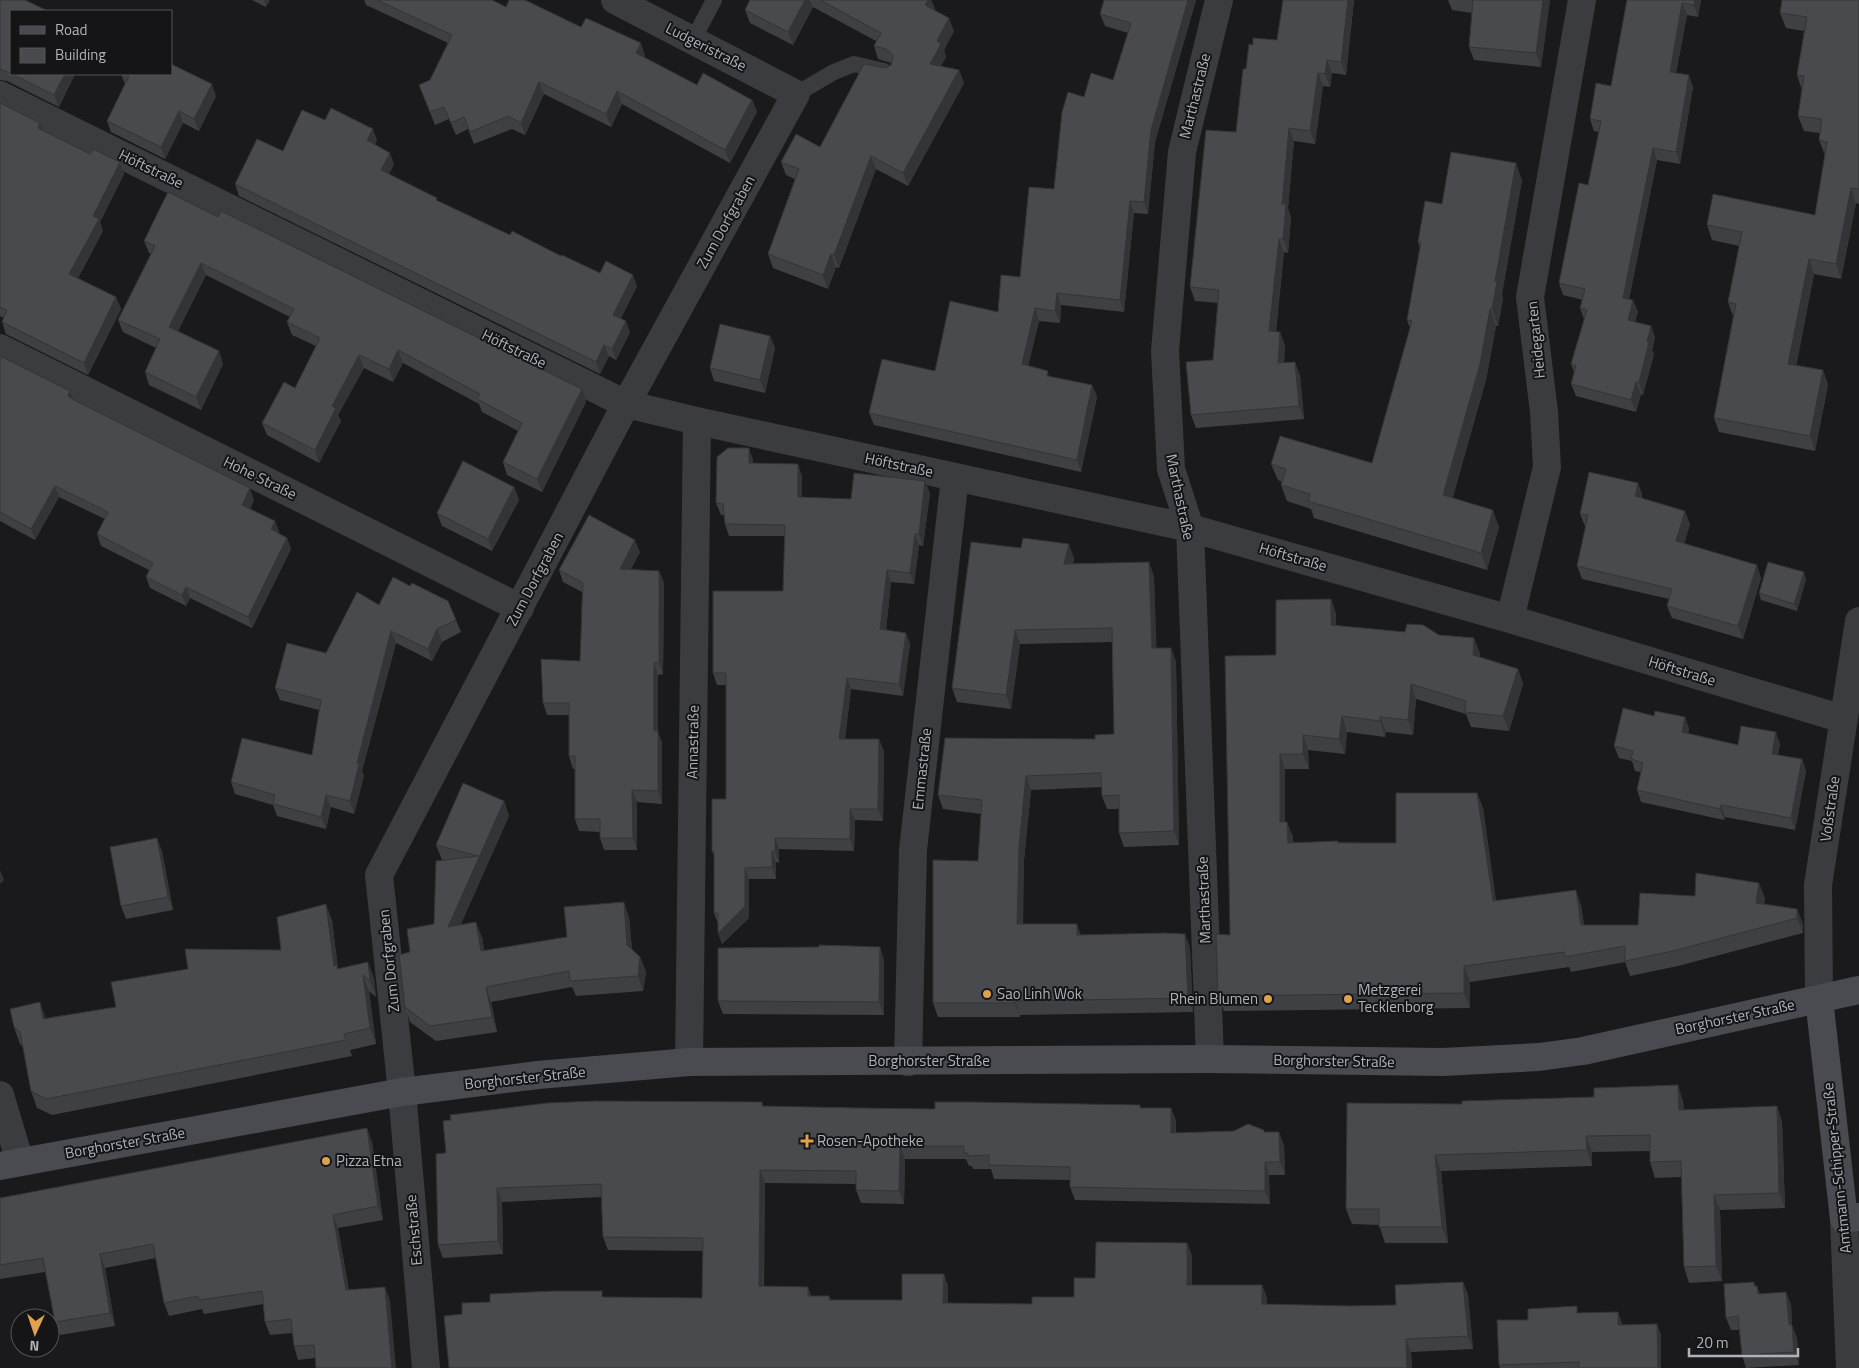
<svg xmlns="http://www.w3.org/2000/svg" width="1859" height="1368" viewBox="0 0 1859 1368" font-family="'Titillium Web',sans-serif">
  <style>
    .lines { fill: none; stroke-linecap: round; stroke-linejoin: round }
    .service { stroke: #3b3c40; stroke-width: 16 }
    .minor { stroke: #3b3c40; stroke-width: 28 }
    .tertiary { stroke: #3b3c40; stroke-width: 28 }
    .secondary { stroke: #494b50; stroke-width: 28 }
    .wall { fill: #3f4043 }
    .shaded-wall { fill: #333437 }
    .building { fill: #494a4e; stroke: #333437 }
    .poi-dot { fill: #dea24f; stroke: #151517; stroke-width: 2 }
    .labels { text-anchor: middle; stroke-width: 4; stroke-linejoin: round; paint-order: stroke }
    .street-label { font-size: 15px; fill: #aeb2ba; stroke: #151517 }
    .poi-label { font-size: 15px; fill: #aeb2ba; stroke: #151517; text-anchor: start }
  </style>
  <rect width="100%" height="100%" fill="#1a1a1c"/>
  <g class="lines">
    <path class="service" d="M693 40 714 0
      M796 94 834 72 854 64 884 71"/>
    <path class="minor" d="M0 95 626 404 697 421 1190 528 1510 619 1843 719
      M0 348 520 608
      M1510 619 1547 467 1544 412 1530 297 1582 0
      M1210 1059 1190 528 1171 469 1165 351 1182 152 1219 0
      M689 1062 697 421
      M908 1062 913 850 955 477
      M0 1095 20 1162
      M426 1368 402 1092 379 875 626 404 796 94 615 0"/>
    <path class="tertiary" d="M1819 999 1818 885 1859 621
      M1844 1219 1850 1368"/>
    <path class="secondary" d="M1819 999 1844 1219 1859 1217
      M0 1166 402 1092 538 1075 689 1062 1210 1059 1443 1062 1539 1057 1583 1051 1859 990"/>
  </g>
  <path class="wall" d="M0 0 11 74H75L59 107 7 81 0 80Z
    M252 0H270L266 7Z
    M364 0H492L506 7 581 27 645 56 644 57 697 85 752 100 757 112 730 163 622 104 611 127 544 94 525 135 512 129 474 144 468 129 456 135 449 119 435 125 419 85 430 80 448 43 366 5Z
    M750 0H931L935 9 934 10 954 31 944 50 946 57 941 66 959 70 964 83 908 186 876 169 839 268 836 267 828 289 773 268 768 254 795 179 786 175 781 162 820 147 886 68 891 65V63L878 59 874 46 876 41 813 7 793 45 750 23 745 10Z
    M1196 0 1155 142 1148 214 1134 213 1124 312 1061 305 1060 323 1039 321 1028 366 1050 376 1092 385 1097 397 1081 472 874 425 869 413 935 371 998 312 1020 277 1054 189 1084 97 1113 80 1128 33 1105 26 1100 14Z
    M1354 0 1346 75 1332 73 1330 87 1323 86 1315 144 1294 141 1288 208 1291 218 1288 253 1284 252 1276 332 1285 345 1284 363 1300 375 1304 419 1196 428 1191 415 1213 360 1218 303 1195 301 1190 287 1236 132 1246 69 1253 45 1277 40Z
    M1448 0H1550L1541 67 1474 60 1469 47 1472 13 1452 10Z
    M1627 0H1701L1698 17 1687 15 1676 73 1693 87 1680 164 1657 160 1629 299 1638 312 1635 322 1651 326 1655 338 1652 350 1654 354 1643 395 1641 394 1636 412 1576 396 1571 384 1574 372 1571 364 1584 319 1580 308 1583 300 1563 295 1559 283 1588 185 1599 132 1594 131 1590 119 1611 86Z
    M1859 0V204L1856 203 1841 279 1814 274 1796 365 1823 370 1828 385 1815 451 1719 432 1714 418 1733 316 1728 302 1739 246 1712 240 1707 225 1815 215 1825 155 1819 140 1820 133 1804 131 1798 116 1802 90 1797 75 1804 31 1786 28 1780 13Z
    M121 74H171L216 96 199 131 183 123 165 159 111 132 107 121 125 84Z
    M0 103 43 130 90 154 120 162 124 174 100 222 103 231 78 278 116 297 121 309 88 375 6 334 2 322 4 318 0 316Z
    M325 120 377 140 375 145 394 164 389 174 439 202 510 235 600 273 637 286 621 318 630 332 616 360 609 356 600 374 239 196 235 184 283 151Z
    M1522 180 1502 294 1503 299 1498 326H1496L1486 380 1452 498 1499 527 1487 570 1314 518 1311 509 1287 501 1281 485 1282 482 1278 480 1271 464 1372 463 1410 328 1407 320 1420 248 1418 242 1442 204Z
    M218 217 582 389 586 402 542 492 507 475 503 462 518 431 482 412 479 404 403 363 393 382 364 368 338 415 341 421 319 463 267 435 262 423 295 388 316 346 292 335 287 322 290 317 206 275 178 331 219 351 223 364 201 410 149 385 145 372 156 348 123 332 118 320 151 254 149 253 144 241Z
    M770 336 775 348 765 393 714 381 710 368Z
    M0 356 70 391 73 399 254 500 250 509 275 521 279 532 278 533 287 538 291 549 252 628 190 598 186 606 150 588 146 577 149 570 101 546 97 534 105 519 59 497 35 540 0 521Z
    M753 460V463L802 476V497L851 499 930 493 923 546 919 545 914 584 891 582 886 630 906 633 910 644 903 696 851 689 845 739 884 751 883 821 855 820 854 851 779 849V863L776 862V879H749V918L722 944 718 933V924L714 913V855L712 851 726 799V685H717L713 673 783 591 785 536H729L725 524 724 515H721L716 503Z
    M1638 483 1642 495V498L1690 524 1684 544 1761 578 1743 639 1672 618 1667 606 1669 599 1582 579 1577 566 1586 526H1585L1580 514Z
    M514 487 519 500 492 551 442 526 437 513Z
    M640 552 631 569 659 571 664 583 663 674 658 675V732L662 743V804L637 802V850H604L600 838V832L579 831 575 819V769H573L569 756V715H547L543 703 580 661 582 592 563 582 559 570Z
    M1074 558 1073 564 1154 576 1156 648H1171L1176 662 1179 845 1124 847 1119 833V809H1107L1102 796V787L1031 790 1024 860 1023 924 1081 935 1185 934 1190 948 1193 1012 1020 1015V1017H938L933 1003 978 861 981 814 943 809 938 795 1095 739 1114 734 1112 642 1020 644 1011 709 957 702 952 688Z
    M1806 579 1797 611 1761 600 1759 593Z
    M1331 599 1336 614V626L1474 638 1480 654V657L1518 669 1523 684 1509 731 1471 727 1466 714 1416 699 1413 735 1386 732 1385 737 1347 732 1345 754 1308 750 1309 769H1285V822L1293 837V842L1396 843 1477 793 1483 808 1496 901 1581 905 1584 925H1638L1765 898 1764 904 1797 909 1803 924V933L1678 966 1630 976 1625 962 1571 972 1569 967 1470 982V1008L1224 1011 1218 996 1230 935 1276 655Z
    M379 605 456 620 461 632 442 642 432 661 396 643 362 771 364 776 354 814 331 807 326 829 277 816 273 805 235 794 231 782 312 755 319 710 280 700 275 688 326 653Z
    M1654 716 1685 717 1689 729 1688 734 1738 745 1780 744 1778 755 1802 759 1806 771 1795 830 1725 817 1724 820 1641 802 1637 790 1641 772 1635 771 1632 761 1619 758 1614 746Z
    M504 801 509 816 461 924 482 937 484 951 567 937 629 917 632 949 640 957 646 972 643 991 576 996 572 987 491 1002 497 1032 436 1041 410 1022 405 1007 410 952 434 924 443 860H442L436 845Z
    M162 851 173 910 126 919 121 906Z
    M332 920 338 969 374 978 376 997 369 991 376 1044 350 1050 352 1056 52 1115 37 1108 31 1091 23 1046 20 1044 14 1027 46 1018 116 1007 188 969 281 950Z
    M884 960V1015L723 1014 718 1001Z
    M1683 1101 1684 1110 1777 1106 1782 1122 1785 1208 1720 1210 1722 1281 1689 1283 1684 1267 1681 1177 1655 1178 1650 1162V1151L1592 1152V1166L1441 1171 1448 1243H1385L1379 1225 1352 1224 1346 1209 1462 1104Z
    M762 1102 763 1106 857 1108 935 1109 1140 1105 1141 1108H1171L1176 1121V1133L1264 1132 1284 1145 1285 1175H1269L1270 1204 1075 1200 1070 1187V1180L994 1179 991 1169H973L972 1166H969L966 1159H905L904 1204 861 1203 856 1190V1184L765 1183 764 1286 811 1296H829L831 1300H902L944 1274 948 1287V1303L1032 1304 1074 1297 1095 1278 1187 1243 1192 1256V1285H1262L1267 1298V1304L1349 1306 1396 1305 1463 1282 1468 1295 1473 1349 1411 1352 1412 1368H449L462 1314 605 1297 702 1298 703 1251 608 1250 603 1237 601 1197 502 1202 503 1254 443 1258 438 1245 436 1154Z
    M372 1142 383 1220 338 1228 349 1290 390 1300 315 1358 298 1360 294 1346 292 1333 270 1335 265 1322 263 1304 204 1314 202 1309 169 1316 164 1303 156 1258 105 1268 115 1326 60 1335 55 1322 45 1272 0 1279V1198Z
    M1755 1286H1757L1760 1294 1786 1292 1791 1305 1792 1326 1797 1338 1799 1365 1746 1368 1742 1355 1739 1330H1731L1726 1318Z
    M1618 1312 1622 1325 1657 1324 1661 1335V1368H1500L1499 1365 1528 1320 1579 1313Z"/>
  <path class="shaded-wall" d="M264 0H270L266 7Z
    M805 0H810L813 7 793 45 788 32Z
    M928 0H931L935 9 930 19 925 5Z
    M1188 0H1196L1155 142 1148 214 1144 202 1151 130Z
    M1348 0H1354L1346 75 1341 62Z
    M1543 0H1550L1541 67 1536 53Z
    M1695 0H1701L1698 17 1694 5Z
    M1682 3 1687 15 1674 84 1670 72Z
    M949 18 954 31 944 50 946 57 935 77 930 64 937 41Z
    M641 43 645 56 640 66 636 53Z
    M1327 60 1332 73 1330 87 1325 74Z
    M959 70 964 83 908 186 903 173Z
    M1318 73 1323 86 1315 144 1310 131Z
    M65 74H75L59 107 54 95Z
    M1689 75 1693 87 1680 164 1676 152Z
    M539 82 544 94 525 135 521 123Z
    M212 84 216 96 199 131 194 119Z
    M617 91 622 104 611 127 606 114Z
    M752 100 757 112 730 163 725 150Z
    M179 111 183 123 165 159 161 147Z
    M40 123 45 134 38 128Z
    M1289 128 1294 141 1288 208 1291 218 1288 253 1283 239 1282 204Z
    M373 129 377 140 371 152 367 140Z
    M1653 148 1657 160 1627 310 1623 298Z
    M390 153 394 164 386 181 381 170Z
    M871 156 876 169 839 268 834 255Z
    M120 162 124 174 100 222 103 231 74 286 69 274 93 216Z
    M1516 163 1522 180 1502 294 1503 299 1498 326 1492 309 1495 281Z
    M1851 188 1856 203 1841 279 1836 264Z
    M1130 201 1134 213 1124 312 1120 300Z
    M1279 239 1284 252 1274 344 1269 331Z
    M831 254 836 267 828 289 823 275Z
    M1809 259 1814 274 1794 379 1788 364Z
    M201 263 206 275 173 340 169 327Z
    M633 275 637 286 617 326 613 315Z
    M1057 293 1061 305 1060 323 1055 311Z
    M116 297 121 309 88 375 84 363Z
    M1633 300 1638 312 1632 332 1628 320Z
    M1035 308 1039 321 1026 376 1022 364Z
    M1490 309 1496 326 1486 380 1449 512 1443 495Z
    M626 321 630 332 616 360 612 349Z
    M1651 326 1655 338 1652 350 1654 354 1643 395 1639 382 1647 342Z
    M1280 332 1285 345 1282 377 1278 363Z
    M770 336 775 348 765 393 760 380Z
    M604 345 609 356 600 374 596 362Z
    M398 350 403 363 393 382 389 369Z
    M219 351 223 364 201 410 196 397Z
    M359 355 364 368 338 415 341 421 319 463 315 450 332 406Z
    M1295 362 1300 375 1304 419 1299 406Z
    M1823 370 1828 385 1815 451 1810 436Z
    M1636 382 1641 394 1636 412 1631 400Z
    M1092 385 1097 397 1081 472 1077 460Z
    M582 389 586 402 542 492 537 479Z
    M70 391 74 403 68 396Z
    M749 448 753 460V475L749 463Z
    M798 464 802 476V508L798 497Z
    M925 481 930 493 923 546 919 534Z
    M1638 483 1642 495 1639 509 1635 496Z
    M55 486 59 497 35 540 31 529Z
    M514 487 519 500 492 551 488 539Z
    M250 488 254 500 246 516 242 505Z
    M1493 510 1499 527 1487 570 1481 553Z
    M1685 511 1690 524 1681 554 1676 541Z
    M275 521 279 532 275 541 271 529Z
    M915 534 919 545 914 584 910 573Z
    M287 538 291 549 252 628 248 617Z
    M635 540 640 552 624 581 620 569Z
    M1069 544 1074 558 1069 578 1064 564Z
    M1149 562 1154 576 1157 662 1152 648Z
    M1757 565 1761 578 1743 639 1738 626Z
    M887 570 891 582 885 641 880 629Z
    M659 571 664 583 663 674 659 662Z
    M1804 572 1806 579 1797 611 1794 604Z
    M186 587 190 598 186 606 182 595Z
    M1331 599 1336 614V640L1331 625Z
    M437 629 442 642 432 661 428 649Z
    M1015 630 1020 644 1011 709 1006 695Z
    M391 631 396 643 362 771 364 776 354 814 350 801 357 763Z
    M906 633 910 644 903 696 899 684Z
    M1474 638 1480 654 1478 670 1473 655Z
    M1171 648 1176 662 1179 845 1174 831Z
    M654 663 658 675V732L662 743V804L658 791 654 731Z
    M1518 669 1523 684 1509 731 1503 716Z
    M847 678 851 689 843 751 839 739Z
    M1411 684 1416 699 1413 735 1408 720Z
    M1342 716 1347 732 1345 754 1339 739Z
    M1380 717 1386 732 1385 737 1380 721Z
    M1685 717 1689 729 1686 744 1682 732Z
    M1776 732 1780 744 1776 766 1772 754Z
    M1303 735 1308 750 1309 769 1303 754Z
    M879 739 884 751 883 821 878 809Z
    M1280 754 1285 769V838L1280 822Z
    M1802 759 1806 771 1795 830 1791 818Z
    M1026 776 1031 790 1024 860 1022 938 1017 924 1019 846Z
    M632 790 637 802V850L633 838Z
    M1477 793 1483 808 1498 916 1493 901Z
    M326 795 331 807 326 829 321 817Z
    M504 801 509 816 453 941 448 927Z
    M1721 805 1725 817 1724 820 1720 809Z
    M850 809 855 820 854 851 850 839Z
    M1287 822 1293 837V858L1288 843Z
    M157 838 162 851 173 910 168 897Z
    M775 838 779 849V863L775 851Z
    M772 851 776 862V879L772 867Z
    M745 868 749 879V918L722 944 718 933Z
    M0 870 4 880 0 884Z
    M1759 883 1765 898 1762 918 1756 903Z
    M1576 890 1581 905 1586 940 1581 925Z
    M624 902 629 917 633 960 627 945Z
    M326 904 332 920 338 970 334 966Z
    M1797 909 1803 924V933L1797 918Z
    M476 922 482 937 487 966 481 951Z
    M1077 924 1082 938 1077 935Z
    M1185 934 1190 948 1193 1012 1188 998Z
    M880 947 884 960V1015L879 1002Z
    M640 957 646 972 643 991 638 976Z
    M368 962 374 978 376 997 370 981Z
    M1464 966 1470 982V1008L1464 993Z
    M363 975 369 991 376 1044 370 1028Z
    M486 987 491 1002 497 1032 492 1017Z
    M1015 1001 1020 1015V1017L1015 1003Z
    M40 1002 46 1019H43Z
    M1678 1085 1683 1101 1684 1125 1679 1110Z
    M1777 1106 1782 1122 1785 1208 1779 1193Z
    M1171 1108 1176 1121 1175 1146 1171 1133Z
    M367 1128 372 1142 383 1220 378 1206Z
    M1279 1132 1284 1145 1285 1175 1280 1162Z
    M1586 1136 1592 1152V1166L1587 1150Z
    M900 1146 905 1159 904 1204 899 1191Z
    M1435 1155 1441 1171 1448 1243 1442 1227Z
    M1265 1162 1269 1175 1270 1204 1265 1191Z
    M760 1170 765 1183 763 1300 759 1286Z
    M497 1188 502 1202 503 1254 498 1241Z
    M1714 1195 1720 1210 1722 1281 1716 1266Z
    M333 1215 338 1228 351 1304 346 1290Z
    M1187 1243 1192 1256V1299L1187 1285Z
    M100 1254 105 1268 115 1326 110 1313Z
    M944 1274 948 1287V1316L943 1303Z
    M1463 1282 1468 1295 1473 1349 1468 1336Z
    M1754 1282 1758 1292 1757 1286 1762 1299V1307L1754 1286Z
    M1262 1285 1267 1298V1317L1262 1304Z
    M385 1287 390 1300 396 1368H392Z
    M808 1287 813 1300 808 1296Z
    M1786 1292 1791 1305 1792 1326 1797 1338 1799 1365 1794 1352 1789 1324Z
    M1618 1312 1622 1323V1336L1618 1325Z
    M1657 1324 1661 1335V1368H1658Z
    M1406 1339 1411 1352 1412 1368H1407Z"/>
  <path class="building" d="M0 0H25L48 11H11V73L0 69Z
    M377 0H492L506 7 509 0H525L581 27 586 18 641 43 636 53 697 85 703 73 752 100 725 150 617 91 606 114 539 82 521 123 508 116 470 132 464 117 451 123 444 107 430 112 419 85 430 80 452 35Z
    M750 0H805L788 32 745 10Z
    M820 0H928L925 5 949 18 937 41 941 44 930 64 959 70 903 173 871 156 834 255 831 254 823 275 768 254 799 169 781 162 796 134 820 147 864 64 886 68 891 65 893 56 890 52 886 49 874 46 881 33Z
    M1104 0H1188L1151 130 1144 202 1130 201 1120 300 1057 293 1055 311 1035 308 1022 364 1048 371 1047 376 1092 385 1077 460 869 413 882 359 935 371 950 301 998 312 1001 275 1020 277 1029 187 1054 189 1062 112 1068 92 1084 97 1091 73 1113 80 1131 23 1100 14Z
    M1283 0H1348L1341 62 1327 60 1325 74 1318 73 1310 131 1289 128 1282 204H1286L1283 239H1279L1269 331 1280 332 1278 363 1295 362 1299 406 1191 415 1186 362 1213 360 1219 290 1190 287 1206 130 1236 132 1243 69H1246L1249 44 1253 45V38L1277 40Z
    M1473 0H1543L1536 53 1469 47Z
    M1627 0H1695L1694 5 1682 3 1670 72 1689 75 1676 152 1653 148 1623 298 1633 300 1628 320 1651 326 1647 342H1649L1639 382H1636L1631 400 1571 384 1576 366 1571 364 1587 310 1580 308 1585 289 1559 283 1579 183 1588 185 1601 121 1590 119 1596 83 1611 86Z
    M1782 0H1859V189L1851 188 1836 264 1809 259 1788 364 1823 370 1810 436 1714 418 1736 304 1728 302 1742 232 1707 225 1713 194 1815 215 1827 142 1819 140 1822 119 1798 116 1804 76 1797 75 1807 17 1780 13Z
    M171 64 212 84 194 119 179 111 161 147 107 121 129 76 125 74H171Z
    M12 74H65L54 95Z
    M0 103 40 123 38 128 90 154 93 149 120 162 93 216 99 219 69 274 116 297 84 363 2 322 7 310 0 307Z
    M331 108 373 129 367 140 390 153 381 170 437 198 436 200 510 235 512 231 561 256 562 255 600 273 606 261 633 275 613 315 626 321 612 349 604 345 596 362 235 184 257 139 283 151 302 110 325 120Z
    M1451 152 1516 163 1495 281 1497 282 1492 309H1490L1480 364 1443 495 1493 510 1481 553 1308 501 1310 494 1281 485 1286 469 1271 464 1280 436 1372 463 1412 321 1407 320 1421 242H1418L1425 201 1442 204Z
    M168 192 218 217 221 211 582 389 537 479 503 462 522 423 477 399 480 394 398 350 389 369 359 355 332 406 336 408 315 450 262 423 284 382 295 388 320 338 287 322 294 309 201 263 169 327 219 351 196 397 145 372 160 339 118 320 155 246 144 241Z
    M720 324 770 336 760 380 710 368Z
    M0 356 70 391 68 396 74 400 250 488 242 505 275 521 271 529 287 538 248 617 186 587 182 595 146 577 153 563 97 534 108 512 55 486 31 529 0 512Z
    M728 448H749V463L798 464V497L851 499 854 473 925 481 919 534H915L910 573 887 570 880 629 906 633 899 684 847 678 839 739H879L878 809H850V839L775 838V851H772V867L745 868V906L718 933V913H714V851H712V799H726V673H713V591H783L785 525 725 524 723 504 716 503 717 457Z
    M463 461 514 487 488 539 437 513Z
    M1589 472 1638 483 1635 496 1685 511 1676 541 1757 565 1738 626 1667 606 1672 589 1577 566 1588 515 1580 514Z
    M589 515 635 540 620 569 659 571V662L654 663V731H658V791L632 790 633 838H600V819H575V756H569V703H543L541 659 580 661 583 583 559 570Z
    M1023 538 1069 544 1064 564 1149 562 1152 648H1171L1174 831 1119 833V795L1102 796 1101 773 1026 776 1019 846 1017 924H1077V935L1164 933 1185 934 1188 998 1015 1001V1003H933V860L978 861 982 800 938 795 945 738 1095 739V735L1114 734 1112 628 1015 630 1006 695 952 688 971 542 1021 548Z
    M1768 562 1804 572 1794 604 1759 593Z
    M393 577 410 586 412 583 448 601 456 620 437 629 428 649 391 631 357 763 359 764 350 801 326 795 321 817 273 804 275 795 231 782 242 738 312 755 321 700 275 688 287 643 326 653 357 592 379 605Z
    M1331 599V625L1405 632 1407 624 1423 625 1439 635 1474 638 1473 655 1518 669 1503 716 1465 712 1466 701 1411 684 1408 720 1380 717V721L1342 716 1339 739 1303 735V754H1280V822H1287L1288 843 1338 841V843H1396V793H1477L1493 901 1576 890 1581 925H1638L1640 893 1695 896 1696 873 1759 883 1756 903 1797 909V918L1673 951 1625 961V946L1565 957 1564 952 1464 966V993L1218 996 1216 934 1230 935 1225 656 1276 655V600Z
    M1623 708 1654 716 1655 711 1685 717 1682 732 1738 745 1741 726 1776 732 1772 754 1802 759 1791 818 1721 805 1720 809 1637 790 1643 763 1631 759 1633 751 1614 746Z
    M463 783 504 801 448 927 476 922 481 951 567 937 564 907 624 902 627 945 640 957 638 976 570 981 569 971 486 987 492 1017 430 1026 405 1007 399 955 410 952 407 929 434 924 436 861 478 856 436 845Z
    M157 838 168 897 121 906 110 847Z
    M326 904 334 966 337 965V969L368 962 370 981 363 975 370 1028 344 1034 346 1040 46 1099 31 1091 20 1032 14 1027 10 1009 40 1002 43 1019 116 1007 111 982 188 969 185 949 281 950 277 917Z
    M819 945 880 947 879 1002 718 1001V948L819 947Z
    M1678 1085 1679 1110 1777 1106 1779 1193 1714 1195 1716 1266 1684 1267 1681 1161 1650 1162V1135L1586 1136 1587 1150 1435 1155 1442 1227H1379V1209H1346L1347 1103 1462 1104V1101L1594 1097V1088Z
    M596 1101 762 1102V1106L857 1108 935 1109V1102H969L1140 1105V1108H1171V1133L1234 1131 1248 1124 1264 1130V1132H1279L1280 1162H1265V1191L1070 1187V1167L989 1165V1155L968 1156V1153H964V1146H900L899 1191 856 1190V1171L760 1170 759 1286 808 1287V1296H829V1300H902V1274H944L943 1303 1032 1304V1297H1074V1278H1095L1096 1242 1187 1243V1285H1262V1304L1349 1306 1396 1305 1395 1285 1463 1282 1468 1336 1406 1339 1407 1368H449L444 1316 462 1314V1303L490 1302V1294L553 1291H602V1297L702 1298 703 1238 603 1237 601 1184 497 1188 498 1241 438 1245 436 1154 446 1153 443 1121 451 1120 450 1115 547 1103Z
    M367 1128 378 1206 333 1215 346 1290 385 1287 392 1368H316L314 1345 294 1346 291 1319 265 1322 262 1291 199 1300 198 1296 164 1303 153 1244 100 1254 110 1313 55 1322 43 1258 0 1265V1198Z
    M1754 1282V1286H1757L1758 1294 1786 1292 1789 1324 1792 1325 1794 1352 1742 1355 1738 1316 1726 1318 1724 1284Z
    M1577 1306V1313L1618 1312V1325L1657 1324 1658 1368H1579V1362L1499 1365 1497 1320H1528V1309Z"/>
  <g class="poi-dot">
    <circle cx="987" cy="994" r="5"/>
    <circle cx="1268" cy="999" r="5"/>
    <circle cx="1348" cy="999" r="5"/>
    <path d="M804.5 1133.5h5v5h5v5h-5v5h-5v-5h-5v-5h5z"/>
    <circle cx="326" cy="1161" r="5"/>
  </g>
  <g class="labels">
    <g class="street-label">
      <text transform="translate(706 47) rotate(27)" y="5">Ludgeristraße</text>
      <text transform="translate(1195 96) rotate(-76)" y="5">Marthastraße</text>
      <text transform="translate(151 169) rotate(26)" y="5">Höftstraße</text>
      <text transform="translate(726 222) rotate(-61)" y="5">Zum Dorfgraben</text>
      <text transform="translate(1536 340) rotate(-96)" y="5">Heidegarten</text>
      <text transform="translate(514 349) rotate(26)" y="5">Höftstraße</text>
      <text transform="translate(899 465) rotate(12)" y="5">Höftstraße</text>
      <text transform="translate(260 478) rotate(26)" y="5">Hohe Straße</text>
      <text transform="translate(1180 497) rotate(78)" y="5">Marthastraße</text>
      <text transform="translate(1293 557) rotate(16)" y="5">Höftstraße</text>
      <text transform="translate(535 579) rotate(-62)" y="5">Zum Dorfgraben</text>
      <text transform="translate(1682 671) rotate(17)" y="5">Höftstraße</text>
      <text transform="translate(693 742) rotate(-89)" y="5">Annastraße</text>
      <text transform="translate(922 769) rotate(-84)" y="5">Emmastraße</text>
      <text transform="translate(1830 809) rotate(-82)" y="5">Voßstraße</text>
      <text transform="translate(1204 900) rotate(-92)" y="5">Marthastraße</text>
      <text transform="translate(389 961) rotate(-96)" y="5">Zum Dorfgraben</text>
      <text transform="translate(1735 1017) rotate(-12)" y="5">Borghorster Straße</text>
      <text x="929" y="1066">Borghorster Straße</text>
      <text transform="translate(1334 1061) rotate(1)" y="5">Borghorster Straße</text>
      <text transform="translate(525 1078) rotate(-6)" y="5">Borghorster Straße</text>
      <text transform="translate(125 1143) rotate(-10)" y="5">Borghorster Straße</text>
      <text transform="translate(1837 1168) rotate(-96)" y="5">Amtmann-Schipper-Straße</text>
      <text transform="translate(414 1230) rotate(-95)" y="5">Eschstraße</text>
    </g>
    <g class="poi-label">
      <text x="1358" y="995">Metzgerei<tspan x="1358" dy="17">Tecklenborg</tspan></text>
      <text x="997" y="999">Sao Linh Wok</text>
      <text x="1258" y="1004" text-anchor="end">Rhein Blumen</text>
      <text x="817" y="1146">Rosen-Apotheke</text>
      <text x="336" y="1166">Pizza Etna</text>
    </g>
  </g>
  <rect x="10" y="10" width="162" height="65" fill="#151517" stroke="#525458"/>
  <rect x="20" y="26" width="25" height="8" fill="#494b50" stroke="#525458"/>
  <text x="55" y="35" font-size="15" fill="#aeb2ba">Road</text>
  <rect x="20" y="48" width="25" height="15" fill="#494a4e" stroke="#525458"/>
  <text x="55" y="60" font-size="15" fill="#aeb2ba">Building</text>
  <g transform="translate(35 1333) rotate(183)"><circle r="24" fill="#151517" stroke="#525458"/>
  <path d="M0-4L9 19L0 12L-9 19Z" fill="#dea24f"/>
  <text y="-8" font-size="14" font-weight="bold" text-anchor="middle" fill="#aeb2ba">N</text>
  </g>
  <path d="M1689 1348v8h109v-8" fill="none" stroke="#aeb2ba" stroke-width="2.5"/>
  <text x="1696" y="1348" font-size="15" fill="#aeb2ba" stroke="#151517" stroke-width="4" paint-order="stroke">20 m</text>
</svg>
